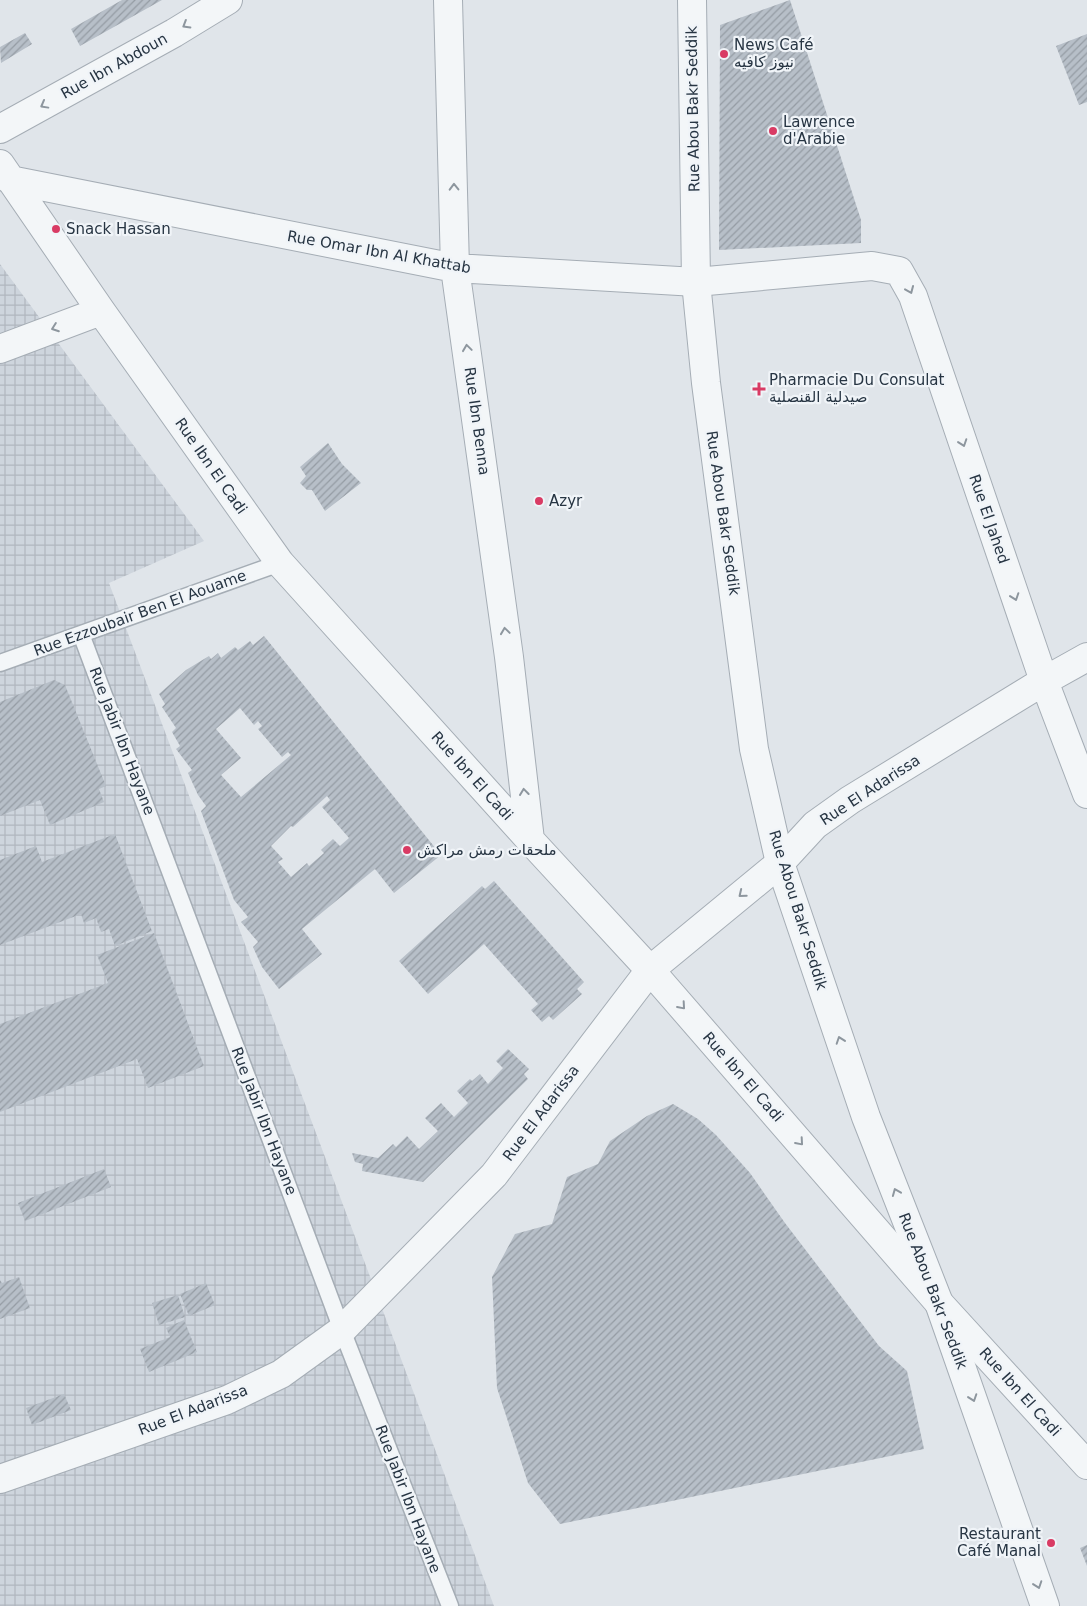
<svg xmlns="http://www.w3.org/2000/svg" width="1087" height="1606" viewBox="0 0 1087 1606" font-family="'DejaVu Sans','Noto Sans Arabic',sans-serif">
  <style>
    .industrial { fill: url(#industrial-grid) }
    .building { fill: url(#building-hatch); fill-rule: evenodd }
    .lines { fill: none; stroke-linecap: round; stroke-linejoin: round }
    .service-casing { stroke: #a5adb5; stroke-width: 19 }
    .minor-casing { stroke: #a5adb5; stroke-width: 30 }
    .tertiary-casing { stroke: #a5adb5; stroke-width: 30 }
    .service { stroke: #f3f6f8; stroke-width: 16 }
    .minor { stroke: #f3f6f8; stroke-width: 28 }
    .tertiary { stroke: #f3f6f8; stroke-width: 28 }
    .oneway { stroke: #8d969e }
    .poi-dot { fill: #d93b64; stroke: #f0f4f8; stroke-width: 2 }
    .labels { text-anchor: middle; stroke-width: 4.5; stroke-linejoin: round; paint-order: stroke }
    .poi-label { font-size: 15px; fill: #273543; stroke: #f0f4f8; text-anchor: start }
    .street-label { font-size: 15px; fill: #273543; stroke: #f0f4f8 }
  </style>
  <defs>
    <pattern id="industrial-grid" width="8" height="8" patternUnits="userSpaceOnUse" patternTransform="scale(1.25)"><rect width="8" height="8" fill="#ced5dd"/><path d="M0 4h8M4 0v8" fill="none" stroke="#b1b7bf"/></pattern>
    <pattern id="building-hatch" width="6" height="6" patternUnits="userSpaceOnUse" patternTransform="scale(1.25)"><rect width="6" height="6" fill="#b7bfc8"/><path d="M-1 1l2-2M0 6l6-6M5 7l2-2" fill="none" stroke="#959ca4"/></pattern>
  </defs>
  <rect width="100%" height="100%" fill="#e0e5ea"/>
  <path class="industrial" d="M0 264 204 541 109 583 494 1606H0Z"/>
  <path class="building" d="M122 0H162L80 46 71 29Z
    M790 0 861 220V243L719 250 720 25Z
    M25 33 32 44 1 63 0 47Z
    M1087 34V102L1079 105 1056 46Z
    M328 443 342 464 361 483 325 511 312 490H307L300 483 306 476 300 467Z
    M264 636 441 855 394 893 375 869 302 929 322 954 279 989 262 967 253 947 258 942 241 922 248 917 234 900 201 811 206 806 198 795 188 773 192 770 176 749 180 746 172 732 176 728 162 707 165 704 159 694 186 670 209 656 211 659 218 653 221 658 235 647 238 650 250 641 253 645ZM240 708 254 725 258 721 262 726 258 729 282 757 288 752 291 755 241 797 221 775 241 758 216 729ZM327 796 330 800 322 807 349 838 340 846 333 839 321 850 324 853 309 866 307 863 291 877 278 862 283 859 271 846 291 826 293 827Z
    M54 680 65 685 106 786 99 789 104 802 50 825 40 800 0 816V702Z
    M115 834 152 931 115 946 109 929 101 932 96 918 84 923 81 914 0 945V860L36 846 42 862Z
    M494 881 584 982 577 989 582 994 553 1020 549 1016 542 1022 531 1010 538 1004 484 944 428 994 399 961 482 886 485 889Z
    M154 933 204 1066 148 1088 137 1059 0 1112V1024L108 983 97 955Z
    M508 1049 529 1069 524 1074 528 1079 423 1182 362 1171 363 1164 355 1162 352 1153 378 1158 393 1144 396 1147 407 1136 419 1149 438 1131 425 1118 441 1103 454 1117 468 1103 457 1091 470 1079 472 1081 480 1074 488 1084 503 1068 496 1061Z
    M673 1104 698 1119 716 1135 750 1173 785 1223 879 1346 907 1371 924 1449 560 1524 528 1483 497 1388 492 1277 515 1234 552 1224 567 1177 598 1164 610 1141 647 1116Z
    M104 1169 111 1187 25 1221 18 1203Z
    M19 1277 30 1308 0 1319V1280L2 1283Z
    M206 1283 215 1305 189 1316 180 1294Z
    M178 1295 185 1317 159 1325 152 1303Z
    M184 1320 197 1352 149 1372 140 1349 170 1337 166 1328Z
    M64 1394 71 1410 32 1425 26 1408Z
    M1087 1545V1566L1080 1548Z"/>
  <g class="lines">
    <defs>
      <path id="service" d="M81 634 342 1330 450 1606
        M0 663 280 563"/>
      <path id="minor" d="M448 0 455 268 509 657 530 840
        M0 129 174 33 228 0
        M0 164 101 311 280 563 530 840 650 970 939 1303 1087 1465
        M10 180 455 268 696 282 872 266 899 271 913 296 1044 681 1087 794
        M0 349 101 311
        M0 1479 227 1400 281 1374 342 1330 494 1175 650 970 780 863 815 825 850 800 1044 681 1087 657"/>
      <path id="tertiary" d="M692 0 696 282 706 383 754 749 780 863 866 1117 939 1303 1045 1606"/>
    </defs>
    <use href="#service" class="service-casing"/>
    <use href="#minor" class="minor-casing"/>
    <use href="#tertiary" class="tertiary-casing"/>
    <use href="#service" class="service"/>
    <use href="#minor" class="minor"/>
    <use href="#tertiary" class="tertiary"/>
  </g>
  <defs><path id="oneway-chevron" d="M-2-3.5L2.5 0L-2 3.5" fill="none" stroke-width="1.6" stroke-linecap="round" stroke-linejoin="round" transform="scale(1.25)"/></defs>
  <g class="oneway">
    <use href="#oneway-chevron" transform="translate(186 25) rotate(149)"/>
    <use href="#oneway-chevron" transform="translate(44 105) rotate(151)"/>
    <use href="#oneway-chevron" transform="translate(454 187) rotate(-91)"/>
    <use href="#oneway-chevron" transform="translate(910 290) rotate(67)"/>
    <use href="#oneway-chevron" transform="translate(55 328) rotate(160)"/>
    <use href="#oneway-chevron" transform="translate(467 348) rotate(-98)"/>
    <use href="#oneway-chevron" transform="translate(963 443) rotate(71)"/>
    <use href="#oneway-chevron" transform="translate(1015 597) rotate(71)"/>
    <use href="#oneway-chevron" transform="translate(505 631) rotate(-98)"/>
    <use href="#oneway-chevron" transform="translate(524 792) rotate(-97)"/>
    <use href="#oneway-chevron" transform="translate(742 894) rotate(141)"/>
    <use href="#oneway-chevron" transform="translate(682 1006) rotate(49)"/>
    <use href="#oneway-chevron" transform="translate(840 1040) rotate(-109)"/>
    <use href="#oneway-chevron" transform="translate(800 1142) rotate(49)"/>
    <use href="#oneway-chevron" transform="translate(896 1192) rotate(-112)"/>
    <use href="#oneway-chevron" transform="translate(973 1398) rotate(71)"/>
    <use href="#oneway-chevron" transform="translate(1038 1585) rotate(71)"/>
  </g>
  <g class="poi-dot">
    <circle cx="724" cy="54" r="5"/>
    <circle cx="773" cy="131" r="5"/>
    <circle cx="56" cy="229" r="5"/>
    <path d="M756.5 381.5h5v5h5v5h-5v5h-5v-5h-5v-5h5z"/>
    <circle cx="539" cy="501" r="5"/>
    <circle cx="407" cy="850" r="5"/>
    <circle cx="1051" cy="1543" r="5"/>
  </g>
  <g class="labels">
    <g class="poi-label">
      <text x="734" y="50">News Café<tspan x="734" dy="17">نيوز كافيه</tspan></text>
      <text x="783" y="127">Lawrence<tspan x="783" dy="17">d'Arabie</tspan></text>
      <text x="66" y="234">Snack Hassan</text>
      <text x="769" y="385">Pharmacie Du Consulat<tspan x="769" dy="17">صيدلية القنصلية</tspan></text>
      <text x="549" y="506">Azyr</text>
      <text x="417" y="855">ملحقات رمش مراكش</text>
      <text x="1041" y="1539" text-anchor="end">Restaurant<tspan x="1041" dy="17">Café Manal</tspan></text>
    </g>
    <g class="street-label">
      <text transform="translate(114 66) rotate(-29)" y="5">Rue Ibn Abdoun</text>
      <text transform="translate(693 109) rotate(-91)" y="5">Rue Abou Bakr Seddik</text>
      <text transform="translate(379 252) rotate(10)" y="5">Rue Omar Ibn Al Khattab</text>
      <text transform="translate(477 421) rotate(82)" y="5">Rue Ibn Benna</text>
      <text transform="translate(211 466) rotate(55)" y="5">Rue Ibn El Cadi</text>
      <text transform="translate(723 513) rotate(82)" y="5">Rue Abou Bakr Seddik</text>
      <text transform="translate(989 519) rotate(71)" y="5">Rue El Jahed</text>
      <text transform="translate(140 613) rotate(-20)" y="5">Rue Ezzoubair Ben El Aouame</text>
      <text transform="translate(122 741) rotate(69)" y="5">Rue Jabir Ibn Hayane</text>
      <text transform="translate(472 776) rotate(48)" y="5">Rue Ibn El Cadi</text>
      <text transform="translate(870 790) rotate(-33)" y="5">Rue El Adarissa</text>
      <text transform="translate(798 910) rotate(73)" y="5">Rue Abou Bakr Seddik</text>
      <text transform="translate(743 1077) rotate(49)" y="5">Rue Ibn El Cadi</text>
      <text transform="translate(541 1113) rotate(-53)" y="5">Rue El Adarissa</text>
      <text transform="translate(264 1121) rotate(69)" y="5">Rue Jabir Ibn Hayane</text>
      <text transform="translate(933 1291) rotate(69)" y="5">Rue Abou Bakr Seddik</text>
      <text transform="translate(1020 1392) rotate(48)" y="5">Rue Ibn El Cadi</text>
      <text transform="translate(193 1410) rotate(-21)" y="5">Rue El Adarissa</text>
      <text transform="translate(408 1499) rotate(69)" y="5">Rue Jabir Ibn Hayane</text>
    </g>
  </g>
</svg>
